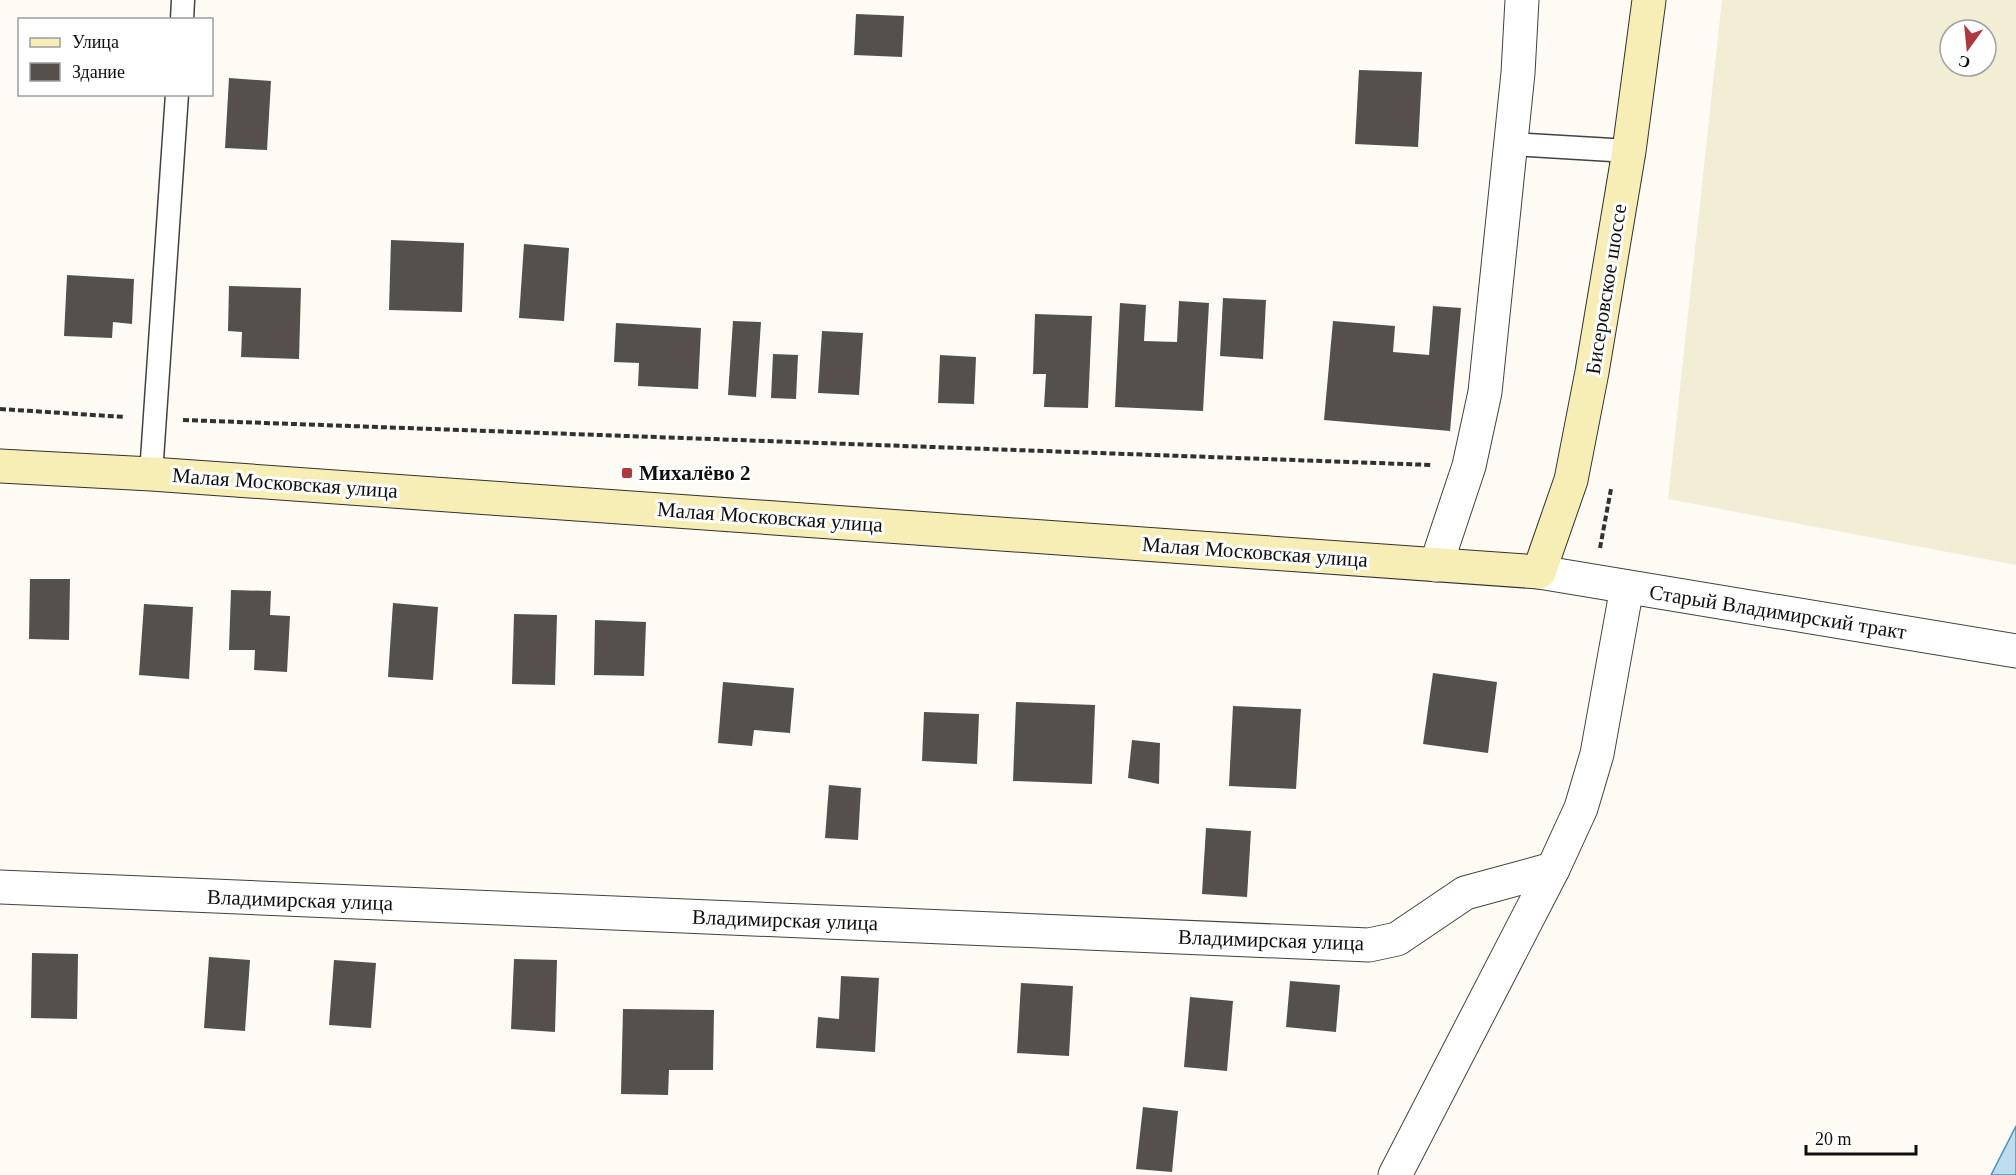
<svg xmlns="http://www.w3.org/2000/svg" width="2016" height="1175" font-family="'Times New Roman',serif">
<rect width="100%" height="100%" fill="#fdfbf3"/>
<path fill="#f1eed5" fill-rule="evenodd" d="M1722,0H2016V565L1668,499ZM1950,30H1986V66H1950Z"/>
<polygon fill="#bdddef" stroke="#4c92be" stroke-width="1.5" points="2016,1126 2016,1175 1991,1175"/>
<g fill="#56504d">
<polygon points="856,14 904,16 902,57 854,55"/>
<polygon points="1359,70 1422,72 1418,147 1355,144"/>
<polygon points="229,78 271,81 267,150 225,148"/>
<polygon points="391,240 464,243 462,312 389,310"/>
<polygon points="524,244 569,248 564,321 519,318"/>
<polygon points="67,275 134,279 132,324 113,322 112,338 64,336"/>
<polygon points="229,286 301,288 299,359 241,357 242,332 228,331"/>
<polygon points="1223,298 1266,300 1263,359 1220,356"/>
<polygon points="1179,301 1209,303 1203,411 1115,407 1120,303 1146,305 1144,341 1177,342"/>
<polygon points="1433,306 1461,308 1450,431 1324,420 1333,321 1395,326 1393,352 1429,355"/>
<polygon points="1035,314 1092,316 1088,408 1044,407 1046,374 1033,374"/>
<polygon points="733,321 761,322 756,397 728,395"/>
<polygon points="616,323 701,328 698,389 638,386 639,363 614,362"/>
<polygon points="822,331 863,333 859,395 818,393"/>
<polygon points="773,354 798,355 796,399 771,398"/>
<polygon points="940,355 976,357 974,404 938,403"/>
<polygon points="30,579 70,579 69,640 29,639"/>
<polygon points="231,590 271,591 270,615 290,616 287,672 254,670 255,650 229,650"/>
<polygon points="393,603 438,607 433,680 388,677"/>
<polygon points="144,604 193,607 189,679 139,675"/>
<polygon points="514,614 557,615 555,685 512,684"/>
<polygon points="595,620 646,622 644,676 594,675"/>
<polygon points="1433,673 1497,682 1488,753 1423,744"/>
<polygon points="723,682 794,688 790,733 754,730 752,746 718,743"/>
<polygon points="1016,702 1095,705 1092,784 1013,781"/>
<polygon points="1233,706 1301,709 1296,789 1229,786"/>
<polygon points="924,712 979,714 977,764 922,761"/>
<polygon points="1132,740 1160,743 1159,784 1128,778"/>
<polygon points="829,785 861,788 858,840 825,838"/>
<polygon points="1206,828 1251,831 1247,897 1202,894"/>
<polygon points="32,953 78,954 77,1019 31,1018"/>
<polygon points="209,957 250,960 245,1031 204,1028"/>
<polygon points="514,959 557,960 555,1032 511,1029"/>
<polygon points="334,960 376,963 371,1028 329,1025"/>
<polygon points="841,976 879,978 875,1052 816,1048 818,1017 839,1019"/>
<polygon points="1290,981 1340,985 1336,1032 1286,1027"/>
<polygon points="1021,983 1073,986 1069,1056 1017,1053"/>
<polygon points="1190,997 1233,1001 1227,1071 1184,1067"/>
<polygon points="623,1009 714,1010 713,1070 669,1070 668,1095 621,1094"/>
<polygon points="1143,1107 1178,1111 1172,1172 1136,1169"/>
</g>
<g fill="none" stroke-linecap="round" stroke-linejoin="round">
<defs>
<g id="lane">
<polyline points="182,20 183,0"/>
<polyline points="1511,144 1629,151"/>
<polyline points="151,474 177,94"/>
</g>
<g id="street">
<polyline points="1436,565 1469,466 1485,392 1518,73 1522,0"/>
<polyline points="1539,572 2016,651"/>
<polyline points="0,887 1369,945 1397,939 1465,893 1553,869"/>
<polyline points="1395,1175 1553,869 1581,808 1597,754 1627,587"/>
</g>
<polyline id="secondary" points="0,466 151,474 1539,572 1571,480 1592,372 1629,151 1649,0"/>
</defs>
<use href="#lane" stroke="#424242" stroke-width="25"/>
<use href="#street" stroke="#424242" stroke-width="35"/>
<use href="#secondary" stroke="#313131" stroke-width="35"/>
<g stroke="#313131" stroke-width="4" stroke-dasharray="6 3" stroke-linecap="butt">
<polyline points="0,409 125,417"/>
<polyline points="183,420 1432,465"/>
<polyline points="1600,548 1611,489"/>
</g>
<use href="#lane" stroke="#fff" stroke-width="22"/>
<use href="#street" stroke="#fff" stroke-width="33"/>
<use href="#secondary" stroke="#f6eeb5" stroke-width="33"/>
</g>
<rect fill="#af373e" stroke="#fff" stroke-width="2" x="621" y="467" width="12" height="12" rx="3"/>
<g text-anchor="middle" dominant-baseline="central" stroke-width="6" stroke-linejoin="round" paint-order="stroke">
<g font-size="21" fill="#0f0f0f" stroke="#fff">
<text transform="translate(1606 289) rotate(-81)">Бисеровское шоссе</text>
<text transform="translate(285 483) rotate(4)">Малая Московская улица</text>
<text transform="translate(770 517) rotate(4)">Малая Московская улица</text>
<text transform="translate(1255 552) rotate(4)">Малая Московская улица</text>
<text transform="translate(1778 612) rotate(9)">Старый Владимирский тракт</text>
<text transform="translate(300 900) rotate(2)">Владимирская улица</text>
<text transform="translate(785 920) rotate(2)">Владимирская улица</text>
<text transform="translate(1271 940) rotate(2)">Владимирская улица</text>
</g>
<g font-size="21" font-weight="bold" fill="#0f0f0f" stroke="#fff" text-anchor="start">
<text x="639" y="473">Михалёво 2</text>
</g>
</g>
<rect x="18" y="18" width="195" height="78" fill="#ffffff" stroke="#9f9f9f" stroke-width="1.5"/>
<rect x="30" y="38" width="30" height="9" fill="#f6eeb5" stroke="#9f9f9f" stroke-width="1.5"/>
<text x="72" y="48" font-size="18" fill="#0f0f0f">Улица</text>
<rect x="30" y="63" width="30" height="18" fill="#56504d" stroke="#9f9f9f" stroke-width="1.5"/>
<text x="72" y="78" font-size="18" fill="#0f0f0f">Здание</text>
<g transform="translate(1968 48) rotate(195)"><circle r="28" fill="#ffffff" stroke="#9f9f9f" stroke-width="1.5"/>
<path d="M0-4.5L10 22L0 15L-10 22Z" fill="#af373e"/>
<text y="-9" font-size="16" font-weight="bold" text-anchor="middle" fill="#0f0f0f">С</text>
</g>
<path d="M1806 1145v9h110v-9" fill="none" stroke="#0f0f0f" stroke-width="3"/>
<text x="1815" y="1145" font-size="18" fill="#0f0f0f" stroke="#ffffff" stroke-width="4.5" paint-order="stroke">20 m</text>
</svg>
